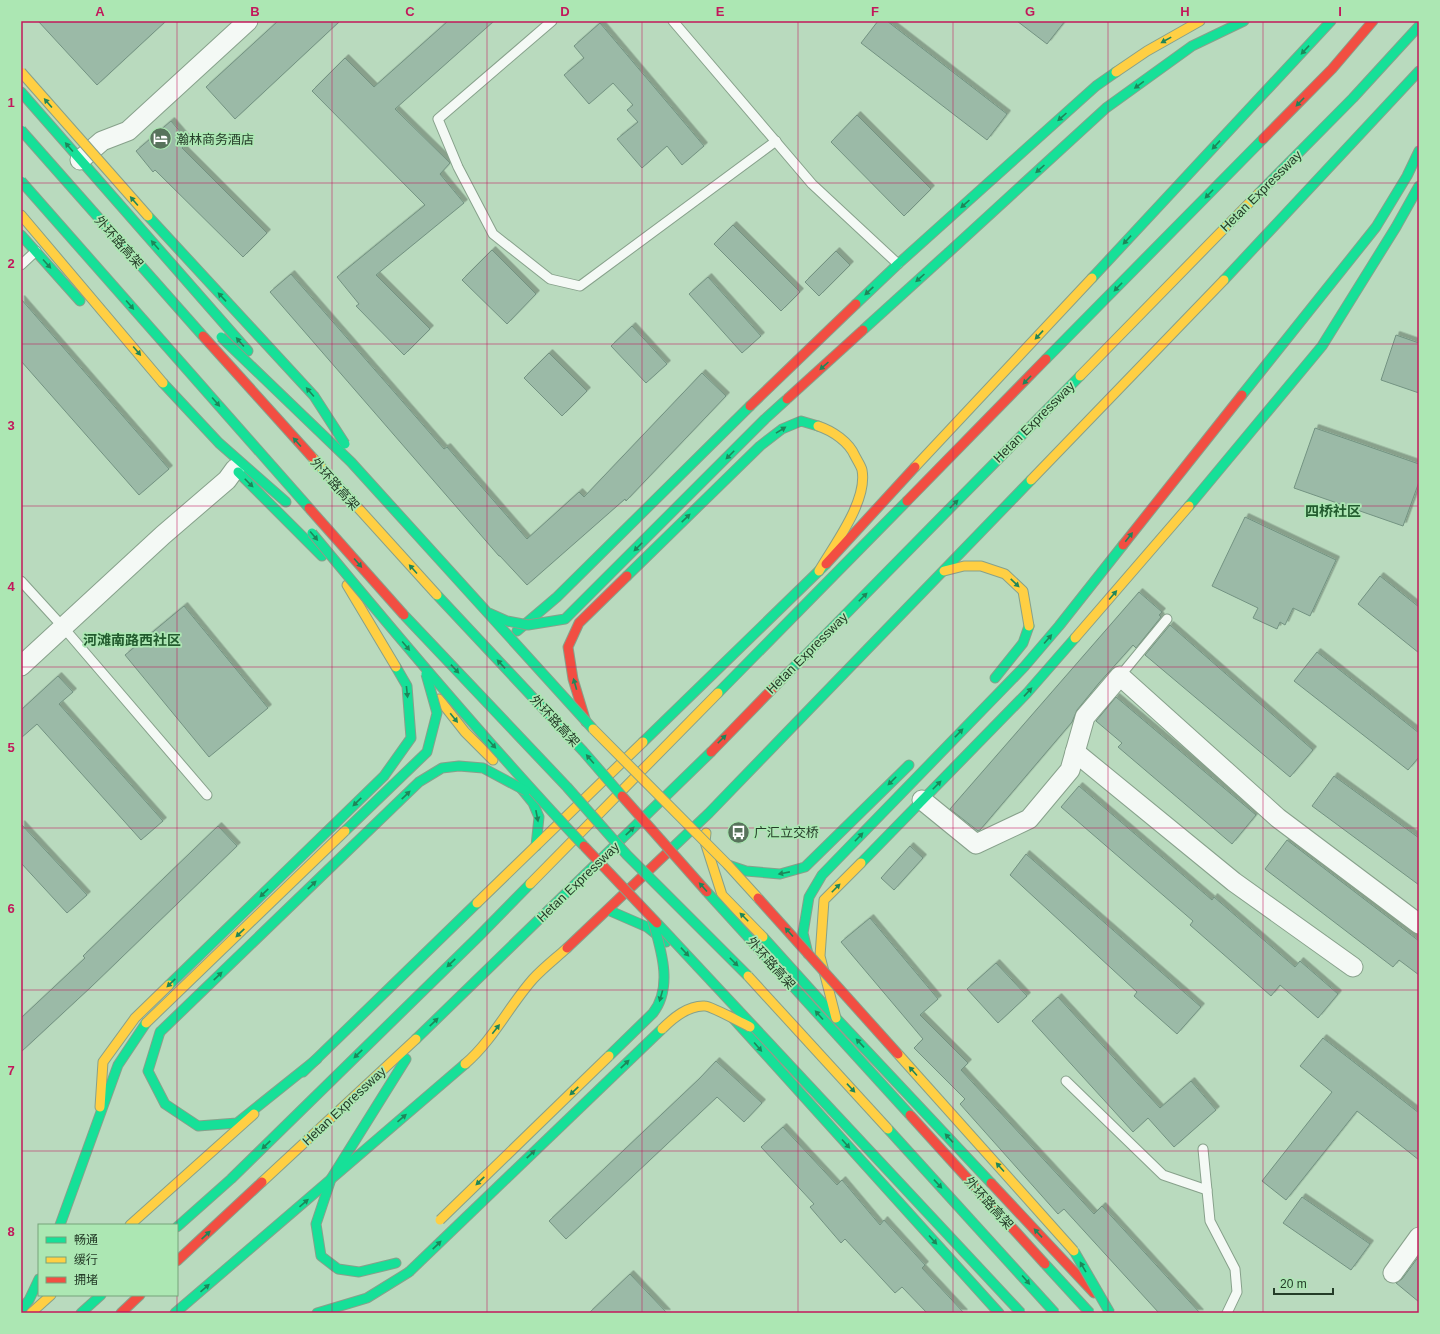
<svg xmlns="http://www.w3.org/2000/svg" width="1440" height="1334" font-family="Arial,'Noto Sans SC',sans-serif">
<defs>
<filter id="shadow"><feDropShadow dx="3.5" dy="-3.5" stdDeviation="0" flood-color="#0004"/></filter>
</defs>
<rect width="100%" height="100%" fill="#b9dabe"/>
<g fill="#9bbaa7" stroke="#739382" filter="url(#shadow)">
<polygon points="38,21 166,21 97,85"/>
<polygon points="278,21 340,21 235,119 206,87"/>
<polygon points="448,21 494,21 395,109 450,163 440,174 464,203 376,275 430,329 404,355 356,306 359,304 337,277 425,205 312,91 345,58 374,87"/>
<polygon points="878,21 887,21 1007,114 987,140 861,43"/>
<polygon points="1017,21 1065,21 1047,44"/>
<polygon points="600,23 704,146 682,165 667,146 642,168 617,139 638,122 627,110 633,105 613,83 589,104 564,75 584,58 574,46"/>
<polygon points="857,115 931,189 904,216 831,142"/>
<polygon points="171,121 189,142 182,148 267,233 243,257 155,170 153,172 136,151"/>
<polygon points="733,225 800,292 781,311 714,244"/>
<polygon points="492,250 536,294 507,324 462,280"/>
<polygon points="836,251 850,265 819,296 805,282"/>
<polygon points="291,274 444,449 447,447 527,539 579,492 584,497 702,373 726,396 626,501 625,499 527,585 500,556 499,556 270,292"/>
<polygon points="708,277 761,336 742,353 689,294"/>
<polygon points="21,299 169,469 139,495 21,361"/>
<polygon points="632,326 667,364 646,383 611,346"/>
<polygon points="1396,335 1419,343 1419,393 1381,380"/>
<polygon points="549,353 587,391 562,416 524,378"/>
<polygon points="1315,428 1419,464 1419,482 1403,526 1294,488"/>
<polygon points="1245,517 1336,560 1310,616 1293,608 1285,625 1280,622 1277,629 1253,618 1258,608 1212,586"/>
<polygon points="1380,576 1419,607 1419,653 1358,604"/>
<polygon points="1139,592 1162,612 1159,615 1161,617 1136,648 1133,645 1099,683 1077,710 1072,722 980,830 978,831 950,809"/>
<polygon points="184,606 268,708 209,757 125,655"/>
<polygon points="1170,625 1313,750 1290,777 1145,655"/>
<polygon points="1317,652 1419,733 1419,757 1408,770 1294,681"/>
<polygon points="58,676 73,692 59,704 163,821 141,840 37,724 21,738 21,710"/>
<polygon points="1116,697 1256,815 1232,844 1118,747 1122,743 1096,721"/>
<polygon points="1334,776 1419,838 1419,885 1312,806"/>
<polygon points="1079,786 1212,900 1214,897 1295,967 1300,961 1338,994 1318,1018 1280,985 1271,996 1190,925 1193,921 1061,807"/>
<polygon points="21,824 87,895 67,913 21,863"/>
<polygon points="218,826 237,846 91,987 21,1052 21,1018 85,958 83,956"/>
<polygon points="1287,840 1419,941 1419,975 1399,960 1393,967 1265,869"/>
<polygon points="910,846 923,858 894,890 881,878"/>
<polygon points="1026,854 1201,1007 1177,1034 1134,996 1137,992 1010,875"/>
<polygon points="870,918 938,999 920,1015 968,1063 961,1070 1094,1214 1102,1206 1200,1313 1159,1313 1064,1209 1058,1214 960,1104 965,1099 914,1048 923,1039 841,942"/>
<polygon points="996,963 1027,996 998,1023 967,989"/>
<polygon points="1058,997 1160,1108 1191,1081 1216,1110 1174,1147 1148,1118 1133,1132 1032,1021"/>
<polygon points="1323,1038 1419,1113 1419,1160 1357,1111 1286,1200 1262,1181 1332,1092 1300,1066"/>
<polygon points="716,1061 762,1103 744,1122 717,1097 566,1239 549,1221 699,1079"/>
<polygon points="783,1127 837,1185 842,1180 880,1225 884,1220 925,1265 922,1268 964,1313 927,1313 902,1287 895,1293 845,1239 841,1243 810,1207 814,1204 761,1147"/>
<polygon points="1302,1197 1370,1244 1351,1270 1283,1223"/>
<polygon points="1419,1256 1419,1302 1396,1283 1402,1279"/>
<polygon points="630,1274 667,1313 589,1313"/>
</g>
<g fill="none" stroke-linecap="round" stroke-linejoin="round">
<defs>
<g id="lane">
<polyline points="552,21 438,119 458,167 493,234 550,279 580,286 776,141"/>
<polyline points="673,21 812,184 898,264"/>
<polyline points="21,265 36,251"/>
<polyline points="21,581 63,627 207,795"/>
<polyline points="1120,676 1167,619"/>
<polyline points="1066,1081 1163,1175 1207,1190"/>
<polyline points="1203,1149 1210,1221 1235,1269 1237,1292 1227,1313"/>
</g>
<g id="street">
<polyline points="80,160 102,141 128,131 248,21"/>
<polyline points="21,666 163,535 227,480 235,469"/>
<polyline points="1075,752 1234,882 1353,967"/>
<polyline points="922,800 976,844 1029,819 1070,770 1085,717 1120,676 1278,818 1419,924"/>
<polyline points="1393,1273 1419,1237"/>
</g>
<g id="fast">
<polyline points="21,92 248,351"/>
<polyline points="1259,193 1353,98 1419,26"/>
<polyline points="21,235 80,301"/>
<polyline points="949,252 1106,108 1192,46 1244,21"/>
<polyline points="1092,278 1331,21"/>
<polyline points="1224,280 1419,71"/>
<polyline points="856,304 898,264 1096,86 1116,72"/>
<polyline points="1046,359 1263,139"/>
<polyline points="163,383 219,443 286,502"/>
<polyline points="1242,395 1376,227 1407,176 1419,151"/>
<polyline points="238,472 322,556"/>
<polyline points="1189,506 1322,346 1396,227 1419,186"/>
<polyline points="627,576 760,446 782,429 801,421 818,426"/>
<polyline points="517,631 557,597 750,406"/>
<polyline points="995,678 1023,643 1029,626"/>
<polyline points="782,679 1080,376"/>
<polyline points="718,693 907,501"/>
<polyline points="643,742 826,564"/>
<polyline points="520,787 533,803 539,817 536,846"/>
<polyline points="667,853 709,813 1031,480"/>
<polyline points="861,863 1027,693 1075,638"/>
<polyline points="728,865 746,871 780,874 805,867 909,765"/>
<polyline points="608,910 647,927 666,942"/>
<polyline points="763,937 836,1018 991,1183"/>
<polyline points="808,954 803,933 809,897 822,875 1024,667 1059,626 1123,545"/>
<polyline points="169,985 384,776 411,738 407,686 396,667"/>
<polyline points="731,1016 999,1313"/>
<polyline points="160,1032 148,1071 165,1104 198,1126 237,1123 317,1059"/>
<polyline points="416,1039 711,752"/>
<polyline points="303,1072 477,903"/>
<polyline points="60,1225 118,1065 146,1023"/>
<polyline points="177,1227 231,1179 479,936 530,884"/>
<polyline points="396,1263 359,1272 338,1269 321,1256 316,1224 331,1179 406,1059"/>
<polyline points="21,1310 29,1300 39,1279"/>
<polyline points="81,1313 101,1295"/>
<polyline points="175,1313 465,1064"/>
<polyline points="317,1313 367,1298 409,1272"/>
</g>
<g id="slow">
<polyline points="1116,72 1147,51 1200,21"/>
<polyline points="21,215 163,383"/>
<polyline points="1080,376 1259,193"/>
<path d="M818,426C833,431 849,442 855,456C857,460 861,466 862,470C868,501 834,545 819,571"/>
<polyline points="915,467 1092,278"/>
<polyline points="1031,480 1224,280"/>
<polyline points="944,571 964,566 981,566 1005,574 1023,591 1029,626"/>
<polyline points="347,585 396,667"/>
<polyline points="1075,638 1189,506"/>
<polyline points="439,699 465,732 493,760"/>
<polyline points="706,833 705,842 722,895 763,937"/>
<polyline points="530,884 718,693"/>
<polyline points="477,903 643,742"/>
<polyline points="836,1018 820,956 824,900 861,863"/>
<path d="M465,1064C493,1040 509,1006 533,979C543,968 556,958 567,948"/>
<polyline points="100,1107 103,1062 135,1018 169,985"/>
<polyline points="262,1182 416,1039"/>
<polyline points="130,1225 254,1114"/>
<polyline points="31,1313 51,1295"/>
</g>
<g id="jam">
<polyline points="1263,139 1332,69 1373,21"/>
<polyline points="750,406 856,304"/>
<polyline points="907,501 1046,359"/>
<polyline points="1123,545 1242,395"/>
<polyline points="826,564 915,467"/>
<polyline points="586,722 573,679 568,647 579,623 627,576"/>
<polyline points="711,752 782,679"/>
<polyline points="567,948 667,853"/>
<polyline points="991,1183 1094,1293"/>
<polyline points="177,1261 262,1182"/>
<polyline points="121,1313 140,1295"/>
</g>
</defs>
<use href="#lane" stroke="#87a18b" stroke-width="11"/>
<use href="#street" stroke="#87a18b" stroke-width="21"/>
<use href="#fast" stroke="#87a18b" stroke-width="11"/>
<use href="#slow" stroke="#87a18b" stroke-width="11"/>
<use href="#jam" stroke="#87a18b" stroke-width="11"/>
<use href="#lane" stroke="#f4f9f5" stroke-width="9"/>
<use href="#street" stroke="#f4f9f5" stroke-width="19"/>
<use href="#fast" stroke="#16e098" stroke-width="9"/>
<use href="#slow" stroke="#ffcf43" stroke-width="9"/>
<use href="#jam" stroke="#f24e42" stroke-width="9"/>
<defs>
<g id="fast-bridge">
<polyline points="21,130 203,336"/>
<polyline points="21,181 309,508"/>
<polyline points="148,216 314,396 345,444"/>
<polyline points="863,330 949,252"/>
<polyline points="221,337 351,462 593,729"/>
<path d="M312,533C400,639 489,745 584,846"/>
<polyline points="437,595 583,751 622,796"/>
<polyline points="489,613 507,621 528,625 565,619 765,419 787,399"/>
<polyline points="404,615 567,787 627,855 748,976"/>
<polyline points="345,831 427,752 437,713 426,674"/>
<polyline points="707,892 910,1115"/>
<polyline points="657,923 1021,1313"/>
<polyline points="160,1032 419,782 442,768 459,766 483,768 526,791"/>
<path d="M609,1056L653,1013C674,986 660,947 652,918"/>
<polyline points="888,1129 1055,1313"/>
<polyline points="1074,1251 1110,1313"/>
<polyline points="1045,1264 1090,1313"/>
<polyline points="409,1272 662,1029"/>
</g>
<g id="slow-bridge">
<polyline points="21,72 148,216"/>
<polyline points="312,457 437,595"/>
<polyline points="593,729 728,865 758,898"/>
<polyline points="748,976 888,1129"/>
<polyline points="146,1023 345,831"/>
<path d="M662,1029C673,1018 688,1005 705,1006C711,1006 742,1023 750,1027"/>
<polyline points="898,1054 1074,1251"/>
<polyline points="440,1220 609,1056"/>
</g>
<g id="jam-bridge">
<polyline points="203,336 312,457"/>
<polyline points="787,399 863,330"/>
<polyline points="309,508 404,615"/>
<polyline points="622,796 707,892"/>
<polyline points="584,846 657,923"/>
<polyline points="758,898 898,1054"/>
<polyline points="910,1115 1045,1264"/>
</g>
</defs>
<use href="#fast-bridge" stroke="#87a18b" stroke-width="11" stroke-linecap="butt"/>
<use href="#slow-bridge" stroke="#87a18b" stroke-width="11" stroke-linecap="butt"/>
<use href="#jam-bridge" stroke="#87a18b" stroke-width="11" stroke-linecap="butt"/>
<use href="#fast-bridge" stroke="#16e098" stroke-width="9"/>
<use href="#slow-bridge" stroke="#ffcf43" stroke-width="9"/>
<use href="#jam-bridge" stroke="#f24e42" stroke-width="9"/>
</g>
<defs><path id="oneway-solid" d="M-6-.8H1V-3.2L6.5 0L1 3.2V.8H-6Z"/></defs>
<g fill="#1e865a">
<use href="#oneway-solid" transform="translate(1166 40) rotate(151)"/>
<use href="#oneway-solid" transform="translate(1305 50) rotate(133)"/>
<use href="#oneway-solid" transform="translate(1139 85) rotate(144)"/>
<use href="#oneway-solid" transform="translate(1300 102) rotate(134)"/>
<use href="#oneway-solid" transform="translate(48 103) rotate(-131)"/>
<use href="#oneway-solid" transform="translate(1062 117) rotate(138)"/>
<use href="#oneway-solid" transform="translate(1216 145) rotate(133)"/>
<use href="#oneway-solid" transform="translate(69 147) rotate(-131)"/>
<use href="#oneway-solid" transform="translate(1040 169) rotate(138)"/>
<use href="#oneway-solid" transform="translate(1209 194) rotate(134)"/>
<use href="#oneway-solid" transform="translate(134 201) rotate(-131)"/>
<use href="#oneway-solid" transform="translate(965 204) rotate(138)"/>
<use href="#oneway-solid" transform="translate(1127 240) rotate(133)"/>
<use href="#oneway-solid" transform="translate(155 245) rotate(-131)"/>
<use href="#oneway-solid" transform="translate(47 264) rotate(48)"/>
<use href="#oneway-solid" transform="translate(920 278) rotate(138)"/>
<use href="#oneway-solid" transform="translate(1118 287) rotate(134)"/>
<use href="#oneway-solid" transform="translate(869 291) rotate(137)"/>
<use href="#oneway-solid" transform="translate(222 297) rotate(-133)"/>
<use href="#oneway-solid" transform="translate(130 305) rotate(49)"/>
<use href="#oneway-solid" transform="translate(1039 335) rotate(133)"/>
<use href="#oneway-solid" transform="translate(240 342) rotate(-131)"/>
<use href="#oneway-solid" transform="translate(137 351) rotate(50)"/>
<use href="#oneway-solid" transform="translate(824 366) rotate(138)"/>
<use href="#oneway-solid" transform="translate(1027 380) rotate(134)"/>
<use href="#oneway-solid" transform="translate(310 392) rotate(-131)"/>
<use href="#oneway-solid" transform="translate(216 402) rotate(49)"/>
<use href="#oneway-solid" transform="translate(781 430) rotate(-32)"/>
<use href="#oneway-solid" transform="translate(297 442) rotate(-132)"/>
<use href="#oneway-solid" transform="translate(730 455) rotate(135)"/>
<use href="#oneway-solid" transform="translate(249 483) rotate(45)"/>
<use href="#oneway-solid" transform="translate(954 504) rotate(-45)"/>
<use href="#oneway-solid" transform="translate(686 518) rotate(-44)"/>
<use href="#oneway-solid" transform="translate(314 536) rotate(50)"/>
<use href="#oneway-solid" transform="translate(1129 537) rotate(-52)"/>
<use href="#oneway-solid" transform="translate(638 547) rotate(135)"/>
<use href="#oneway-solid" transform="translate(358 563) rotate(49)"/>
<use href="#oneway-solid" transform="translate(413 569) rotate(-132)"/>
<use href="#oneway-solid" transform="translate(1015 583) rotate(44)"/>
<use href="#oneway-solid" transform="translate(1113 595) rotate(-49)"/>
<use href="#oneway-solid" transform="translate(863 597) rotate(-45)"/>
<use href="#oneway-solid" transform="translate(1048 639) rotate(-49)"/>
<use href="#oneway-solid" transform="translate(406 646) rotate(50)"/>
<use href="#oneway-solid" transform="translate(501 664) rotate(-133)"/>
<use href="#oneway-solid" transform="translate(455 669) rotate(47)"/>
<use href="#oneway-solid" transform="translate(575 684) rotate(-106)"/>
<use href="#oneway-solid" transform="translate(407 692) rotate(84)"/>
<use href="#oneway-solid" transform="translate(1028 692) rotate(-47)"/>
<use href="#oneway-solid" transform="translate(454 718) rotate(51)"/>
<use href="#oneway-solid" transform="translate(959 733) rotate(-46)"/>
<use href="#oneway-solid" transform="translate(722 739) rotate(-45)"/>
<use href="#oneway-solid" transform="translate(492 744) rotate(48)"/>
<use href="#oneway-solid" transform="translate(590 759) rotate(-131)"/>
<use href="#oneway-solid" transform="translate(892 781) rotate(135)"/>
<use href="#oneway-solid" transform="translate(937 785) rotate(-45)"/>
<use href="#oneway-solid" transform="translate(406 795) rotate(-44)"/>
<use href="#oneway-solid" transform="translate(357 802) rotate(136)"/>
<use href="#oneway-solid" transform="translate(537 816) rotate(79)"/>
<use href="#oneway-solid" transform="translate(630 831) rotate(-44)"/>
<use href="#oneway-solid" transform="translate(859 837) rotate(-46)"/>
<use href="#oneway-solid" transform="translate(784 873) rotate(169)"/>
<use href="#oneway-solid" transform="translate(312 885) rotate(-44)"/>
<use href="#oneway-solid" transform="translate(703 887) rotate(-132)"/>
<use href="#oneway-solid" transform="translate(836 888) rotate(-45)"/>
<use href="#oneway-solid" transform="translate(264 893) rotate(136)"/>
<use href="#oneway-solid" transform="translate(744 917) rotate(-135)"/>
<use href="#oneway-solid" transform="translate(789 932) rotate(-132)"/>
<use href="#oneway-solid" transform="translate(240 933) rotate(136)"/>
<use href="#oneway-solid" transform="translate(685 952) rotate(47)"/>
<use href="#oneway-solid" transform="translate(734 962) rotate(45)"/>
<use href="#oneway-solid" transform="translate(451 963) rotate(136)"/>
<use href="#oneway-solid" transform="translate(218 976) rotate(-44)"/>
<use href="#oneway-solid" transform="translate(171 983) rotate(136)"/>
<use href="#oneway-solid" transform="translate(661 996) rotate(106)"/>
<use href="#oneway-solid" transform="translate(819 1015) rotate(-132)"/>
<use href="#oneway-solid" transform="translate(434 1022) rotate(-44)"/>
<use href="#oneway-solid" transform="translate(496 1029) rotate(-52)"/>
<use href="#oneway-solid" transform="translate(860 1043) rotate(-133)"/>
<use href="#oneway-solid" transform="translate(758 1047) rotate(49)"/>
<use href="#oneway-solid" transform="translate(358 1054) rotate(136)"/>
<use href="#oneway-solid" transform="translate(625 1064) rotate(-44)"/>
<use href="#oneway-solid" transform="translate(913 1071) rotate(-132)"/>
<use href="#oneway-solid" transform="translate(851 1088) rotate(47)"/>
<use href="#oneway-solid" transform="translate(574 1091) rotate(136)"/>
<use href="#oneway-solid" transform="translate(402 1118) rotate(-41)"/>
<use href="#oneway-solid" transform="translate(949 1138) rotate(-133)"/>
<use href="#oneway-solid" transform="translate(846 1144) rotate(48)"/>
<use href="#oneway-solid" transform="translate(266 1145) rotate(136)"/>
<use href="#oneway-solid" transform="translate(531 1154) rotate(-44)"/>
<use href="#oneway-solid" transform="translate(1000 1167) rotate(-132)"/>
<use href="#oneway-solid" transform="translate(480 1181) rotate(136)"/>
<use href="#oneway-solid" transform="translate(938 1184) rotate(47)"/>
<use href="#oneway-solid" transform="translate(304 1203) rotate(-41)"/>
<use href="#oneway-solid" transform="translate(1038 1233) rotate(-133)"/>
<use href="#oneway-solid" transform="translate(206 1235) rotate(-43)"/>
<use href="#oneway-solid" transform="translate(933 1240) rotate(48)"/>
<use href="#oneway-solid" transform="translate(437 1245) rotate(-44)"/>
<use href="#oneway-solid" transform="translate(1083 1267) rotate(-120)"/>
<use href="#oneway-solid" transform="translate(1026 1280) rotate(49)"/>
<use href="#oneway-solid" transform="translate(205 1288) rotate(-41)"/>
</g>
<path fill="none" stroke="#c2185b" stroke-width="1" stroke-opacity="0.55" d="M177,21V1313M332,21V1313M487,21V1313M642,21V1313M798,21V1313M953,21V1313M1108,21V1313M1263,21V1313M21,183H1419M21,344H1419M21,506H1419M21,667H1419M21,828H1419M21,990H1419M21,1151H1419"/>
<defs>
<symbol id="hotel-disc" viewBox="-11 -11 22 22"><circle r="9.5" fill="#58735c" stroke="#ace7b3"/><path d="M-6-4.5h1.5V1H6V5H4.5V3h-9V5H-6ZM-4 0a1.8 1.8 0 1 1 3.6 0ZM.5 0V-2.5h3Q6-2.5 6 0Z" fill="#fff"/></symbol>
<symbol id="bus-disc" viewBox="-11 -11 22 22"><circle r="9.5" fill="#58735c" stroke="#ace7b3"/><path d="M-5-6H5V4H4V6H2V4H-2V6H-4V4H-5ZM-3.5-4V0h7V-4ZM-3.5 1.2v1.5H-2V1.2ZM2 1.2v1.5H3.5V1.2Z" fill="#fff"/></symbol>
</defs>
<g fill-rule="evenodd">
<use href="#hotel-disc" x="148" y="126" width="25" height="25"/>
<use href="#bus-disc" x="726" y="820" width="25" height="25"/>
</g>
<g text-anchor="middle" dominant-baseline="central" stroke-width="3.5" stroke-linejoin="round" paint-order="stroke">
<g font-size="13" fill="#243c28" stroke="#ace7b3" text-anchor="start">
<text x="176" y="139">瀚林商务酒店</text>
<text x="754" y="832">广汇立交桥</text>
</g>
<g font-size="13" fill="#243c28" stroke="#ace7b3">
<text transform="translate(1261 191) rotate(-45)">Hetan Expressway</text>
<text transform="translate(119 242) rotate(48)">外环路高架</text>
<text transform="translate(1034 422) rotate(-45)">Hetan Expressway</text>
<text transform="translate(335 484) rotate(48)">外环路高架</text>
<text transform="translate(807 653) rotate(-45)">Hetan Expressway</text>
<text transform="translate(555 721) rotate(47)">外环路高架</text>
<text transform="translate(578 882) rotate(-44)">Hetan Expressway</text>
<text transform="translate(771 963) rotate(48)">外环路高架</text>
<text transform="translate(344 1106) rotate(-43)">Hetan Expressway</text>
<text transform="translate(989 1203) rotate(48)">外环路高架</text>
</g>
<g font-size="14" font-weight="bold" fill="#225b2e" stroke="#ace7b3">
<text x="1333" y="511">四桥社区</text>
<text x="132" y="640">河滩南路西社区</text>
</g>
</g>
<rect width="1440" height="1334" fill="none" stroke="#ace7b3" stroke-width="44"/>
<rect x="38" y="1224" width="140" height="72" fill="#ace7b3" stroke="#76a37b"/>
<rect x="46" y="1237" width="20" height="6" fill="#16e098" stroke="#76a37b"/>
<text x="74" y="1244" font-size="12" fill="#243c28">畅通</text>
<rect x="46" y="1257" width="20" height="6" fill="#ffcf43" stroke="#76a37b"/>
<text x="74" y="1264" font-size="12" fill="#243c28">缓行</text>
<rect x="46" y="1277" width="20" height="6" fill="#f24e42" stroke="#76a37b"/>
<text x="74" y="1284" font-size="12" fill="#243c28">拥堵</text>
<path d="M1274 1288v6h59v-6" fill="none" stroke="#243c28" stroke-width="2"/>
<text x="1280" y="1288" font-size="12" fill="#243c28" stroke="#ace7b3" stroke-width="3" paint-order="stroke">20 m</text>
<rect x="22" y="22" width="1396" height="1290" fill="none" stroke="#c2185b" stroke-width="1.5"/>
<g font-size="13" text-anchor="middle" font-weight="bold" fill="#c2185b">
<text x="100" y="16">A</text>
<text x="255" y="16">B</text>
<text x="410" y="16">C</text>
<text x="565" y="16">D</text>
<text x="720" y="16">E</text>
<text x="875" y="16">F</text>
<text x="1030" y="16">G</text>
<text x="1185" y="16">H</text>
<text x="1340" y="16">I</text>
<text x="11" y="107">1</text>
<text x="11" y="268">2</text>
<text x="11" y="430">3</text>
<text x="11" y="591">4</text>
<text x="11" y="752">5</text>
<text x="11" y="913">6</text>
<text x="11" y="1075">7</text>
<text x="11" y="1236">8</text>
</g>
</svg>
